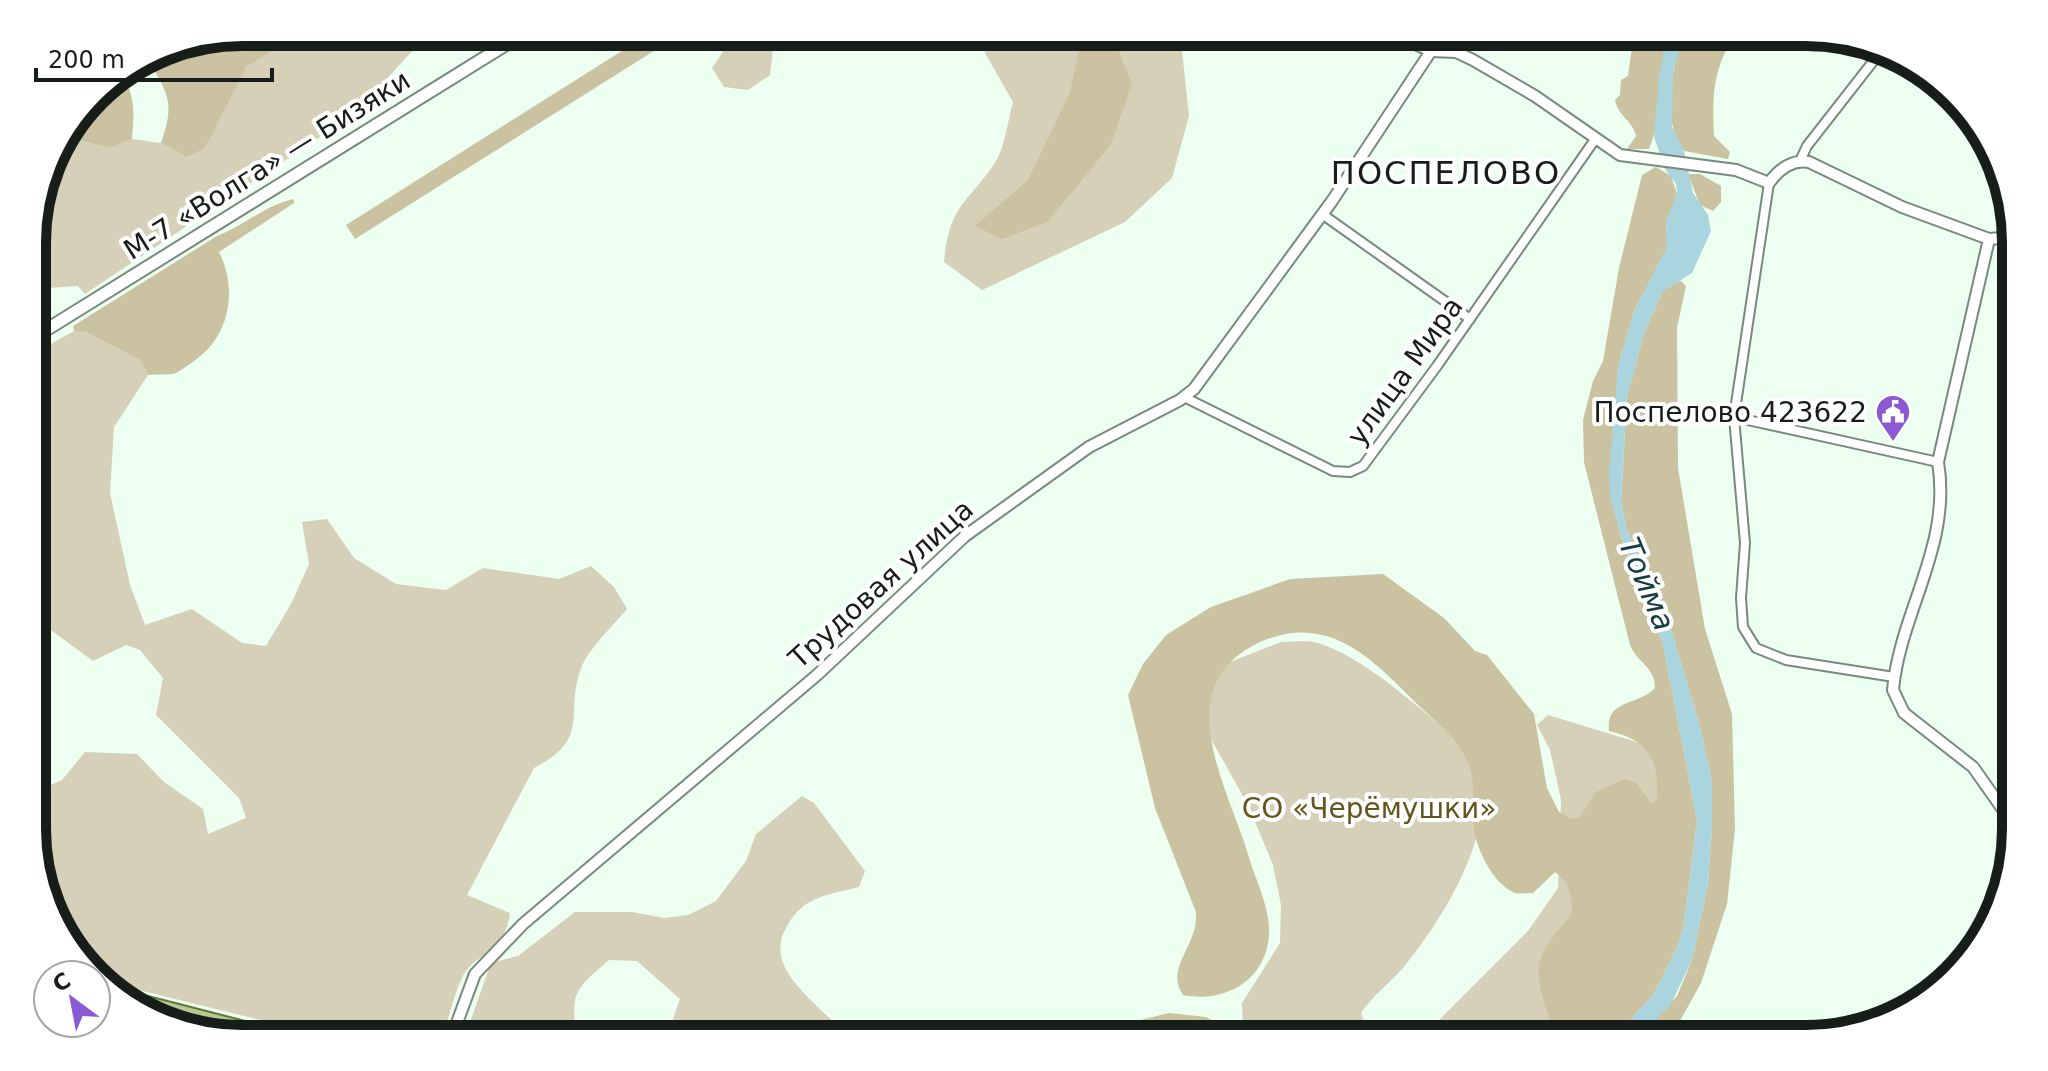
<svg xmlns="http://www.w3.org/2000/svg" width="2048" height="1071" font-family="'DejaVu Sans',sans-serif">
<rect width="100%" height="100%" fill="#ecfff1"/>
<g fill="#d6d0b8">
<path d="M302,32H430L367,100L335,127L85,294L78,286L33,289C33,235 34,175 68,130L76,140L111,148L132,139L161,143L186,157C220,140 224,100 244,70C256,53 286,45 302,32Z"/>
<polygon points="762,32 773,49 770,75 748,90 724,87 712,68 735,34"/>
<path d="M989,32H1180L1189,116L1172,178L1125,222L982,290L944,262C950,204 965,206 995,163C1005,147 1008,120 1013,102L985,53Z"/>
<path d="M74,331H84L140,360L148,375L114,427L110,493L130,585L145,625L192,609L242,643L266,646L291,604L309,564L302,522L327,519L354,558L396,584L446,590L483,568L559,579L591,566L614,587L627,609C613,626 589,648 581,668C564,715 592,738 534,768L467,895L510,913C504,956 475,951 462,978C453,997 449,1019 441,1039H338L106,982L75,957L34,857V792L62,780L85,752L137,754L164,782L203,809L208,834L246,818L239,798L156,715L163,678L140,650L126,645L93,661L33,617V354Z"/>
<path d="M1281,642C1293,642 1308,640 1318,643C1353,654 1389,683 1416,705C1442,726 1467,747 1478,780C1496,836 1438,926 1403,968C1389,984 1373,995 1361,1013L1367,1028L1384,1039H1256L1243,1026L1242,1003L1280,943L1281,905L1273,865L1248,805L1207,732L1211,687L1221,672L1230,662Z"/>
<polygon points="1548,715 1663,750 1669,778 1581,1039 1420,1039 1528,931 1558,888 1561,800 1550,750 1537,725"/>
<path d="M802,796L814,803L865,871L859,887C824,896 801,896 784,932C765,972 823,1006 845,1035L842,1039H666L680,999L637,961L609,960C597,971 577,985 575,1001C572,1022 580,1017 566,1039H464L491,963L518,956L575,912H632L664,918L688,915L716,901L746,861L756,834Z"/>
</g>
<g fill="#cac2a0">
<path d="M242,32H302L246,67L212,135L203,149L186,157L161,143C175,103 169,94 146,57L162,48Z"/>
<polygon points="652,32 684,32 355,239 346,225"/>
<polygon points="1083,32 1111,32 1132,84 1111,144 1083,179 1047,222 1002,239 975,226 1028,180 1070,92"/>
<path d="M1634,32H1668C1658,69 1664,114 1649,149H1627L1636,136C1633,121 1618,116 1615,100L1620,95L1621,80L1628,76Z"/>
<path d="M1686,32H1737C1713,66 1712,95 1714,136L1730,152L1728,159L1684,151C1660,119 1671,65 1686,32Z"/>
<path d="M121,73C136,95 134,114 132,139L111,148L76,140L68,130L103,84Z"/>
<path d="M1656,167L1671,176L1677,194L1666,227L1668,247L1635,309L1618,366L1610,495L1625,550L1663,644L1697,820L1684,925L1676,950L1654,994L1613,1039C1599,1039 1576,1043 1564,1038C1549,1033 1536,979 1539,965C1543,945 1561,928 1572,913C1572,895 1570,883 1555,872L1533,893C1528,893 1519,894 1515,893C1493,884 1477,850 1474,829C1471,809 1476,787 1470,768C1462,742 1436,722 1417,704C1371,658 1327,610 1256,644C1168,688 1228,788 1248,854C1255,879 1271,909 1269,936C1265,982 1224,1003 1183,995C1164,968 1199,945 1196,912L1155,808L1128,695L1143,664L1166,635L1211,607L1290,579L1383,574L1444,618L1475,651L1487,655L1534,714L1547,788L1559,812L1572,819L1579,818L1596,792L1625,779L1636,783L1652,804L1657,799C1659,759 1649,740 1609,731C1605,699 1638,706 1655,688C1655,666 1637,663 1630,645L1584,462L1583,420L1593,381L1603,361L1619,268L1642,175Z"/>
<polygon points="1688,174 1700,174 1721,186 1721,202 1713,211 1700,205"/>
<path d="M294,199V203L219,252C238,289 230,337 194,361C188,365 180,372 173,374C165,375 156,374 148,375L140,360L84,331H74L73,326L217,236C244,226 267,204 294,199Z"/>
<polygon points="1681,281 1686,286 1677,328 1678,468 1705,629 1732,714 1735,829 1727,904 1701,983 1670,1039 1635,1039 1677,996 1692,960 1708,884 1712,827 1712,782 1700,727 1667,616 1626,528 1621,501 1627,397 1643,336 1662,292 1668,285"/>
<polygon points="1169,1013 1206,1017 1248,1039 1153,1029 1128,1039 1087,1039 1096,1031"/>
</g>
<g fill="#aad5df">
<polygon points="1668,32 1686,32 1673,70 1672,127 1684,151 1693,193 1708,215 1711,231 1692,273 1662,292 1643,336 1627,397 1621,501 1626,528 1667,616 1700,727 1712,782 1712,827 1708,884 1692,960 1670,1006 1635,1039 1613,1039 1654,994 1676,950 1684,925 1697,820 1663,644 1625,550 1610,495 1609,474 1618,366 1635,309 1667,247 1666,220 1677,194 1676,184 1665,169 1654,137 1659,77"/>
<polygon points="1185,1025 1228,1039 1128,1039 1153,1029"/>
</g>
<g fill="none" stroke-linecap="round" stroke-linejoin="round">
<defs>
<g id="minor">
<polyline points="1800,161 1807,146 1882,50"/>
<polyline points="1769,183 1734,417 1745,543 1741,598 1743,627 1756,648 1786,660 1894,677"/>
<polyline points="1322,214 1470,319"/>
<polyline points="1184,397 1333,471 1350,472 1363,466 1437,366 1596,138"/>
<polyline points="1734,417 1938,462"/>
</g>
<g id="tertiary">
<path d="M1389,32L1431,51L1456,52L1473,60L1535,96L1620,155L1736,170L1769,183C1779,169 1793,159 1809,162L1902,207L1989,239L2014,237"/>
<path d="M1989,239L1938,462C1952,546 1900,612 1893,690L1904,713L1973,767L2016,828"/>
<polyline points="451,1039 475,974 523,924 817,675 965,536 1089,447 1180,400 1194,389 1332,201 1431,51"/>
</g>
<polyline id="secondary" points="33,338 526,32"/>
<polyline id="primary" points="124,997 287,1039"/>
</defs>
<use href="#minor" stroke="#78897d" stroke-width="12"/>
<use href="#tertiary" stroke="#78897d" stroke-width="14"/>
<use href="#secondary" stroke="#78897d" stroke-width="15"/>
<use href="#primary" stroke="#607735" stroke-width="16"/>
<use href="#minor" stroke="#fff" stroke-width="8"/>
<use href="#tertiary" stroke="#fff" stroke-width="10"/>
<use href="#secondary" stroke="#fff" stroke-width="11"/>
<use href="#primary" stroke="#b7ca8f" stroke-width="12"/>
</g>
<defs>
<symbol id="civic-pin" viewBox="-11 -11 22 30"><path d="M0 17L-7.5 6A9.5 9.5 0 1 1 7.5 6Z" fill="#8b59d1" stroke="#fff"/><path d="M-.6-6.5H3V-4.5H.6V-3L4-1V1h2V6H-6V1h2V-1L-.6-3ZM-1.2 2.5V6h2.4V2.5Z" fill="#fff"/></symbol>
</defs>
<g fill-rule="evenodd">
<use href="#civic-pin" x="1873" y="392" width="40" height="54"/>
</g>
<g text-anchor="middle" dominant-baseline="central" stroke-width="8" stroke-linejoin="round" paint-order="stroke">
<g font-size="28" fill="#171e19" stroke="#fff">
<text transform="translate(267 165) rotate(-32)">М-7 «Волга» — Бизяки</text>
<text transform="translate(1405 371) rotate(-54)">улица Мира</text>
<text transform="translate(881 584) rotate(-42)">Трудовая улица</text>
</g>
<g font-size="28" fill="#171e19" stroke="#fff" text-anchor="end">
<text x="1867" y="412">Поспелово 423622</text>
</g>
<g font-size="28" fill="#63561e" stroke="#fff">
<text x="1369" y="808">СО «Черёмушки»</text>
</g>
<g font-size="30" font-style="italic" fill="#133b42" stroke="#fff">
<text transform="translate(1647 584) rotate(67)">Тойма</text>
</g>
<g font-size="32" letter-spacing="2" fill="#171e19" stroke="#fff">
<text x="1446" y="173">ПОСПЕЛОВО</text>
</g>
</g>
<path d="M0 0H2048V1071H0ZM242 46H1806A196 196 0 0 1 2002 242V829A196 196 0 0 1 1806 1025H242A196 196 0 0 1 46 829V242A196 196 0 0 1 242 46Z" fill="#fff" fill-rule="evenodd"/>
<path fill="none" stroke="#171e19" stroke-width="10" d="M242 46H1806A196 196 0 0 1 2002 242V829A196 196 0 0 1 1806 1025H242A196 196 0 0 1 46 829V242A196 196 0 0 1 242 46Z"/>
<g transform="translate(72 999) rotate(328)"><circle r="38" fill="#ffffff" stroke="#a2a5a3" stroke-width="2"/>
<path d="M0-6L14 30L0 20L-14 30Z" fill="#8b59d1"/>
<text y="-12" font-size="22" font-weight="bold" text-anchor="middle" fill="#171e19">С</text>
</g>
<path d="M36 68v12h236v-12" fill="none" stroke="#171e19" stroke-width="4"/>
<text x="48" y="68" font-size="24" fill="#171e19" stroke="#ffffff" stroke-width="6" paint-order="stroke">200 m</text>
</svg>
